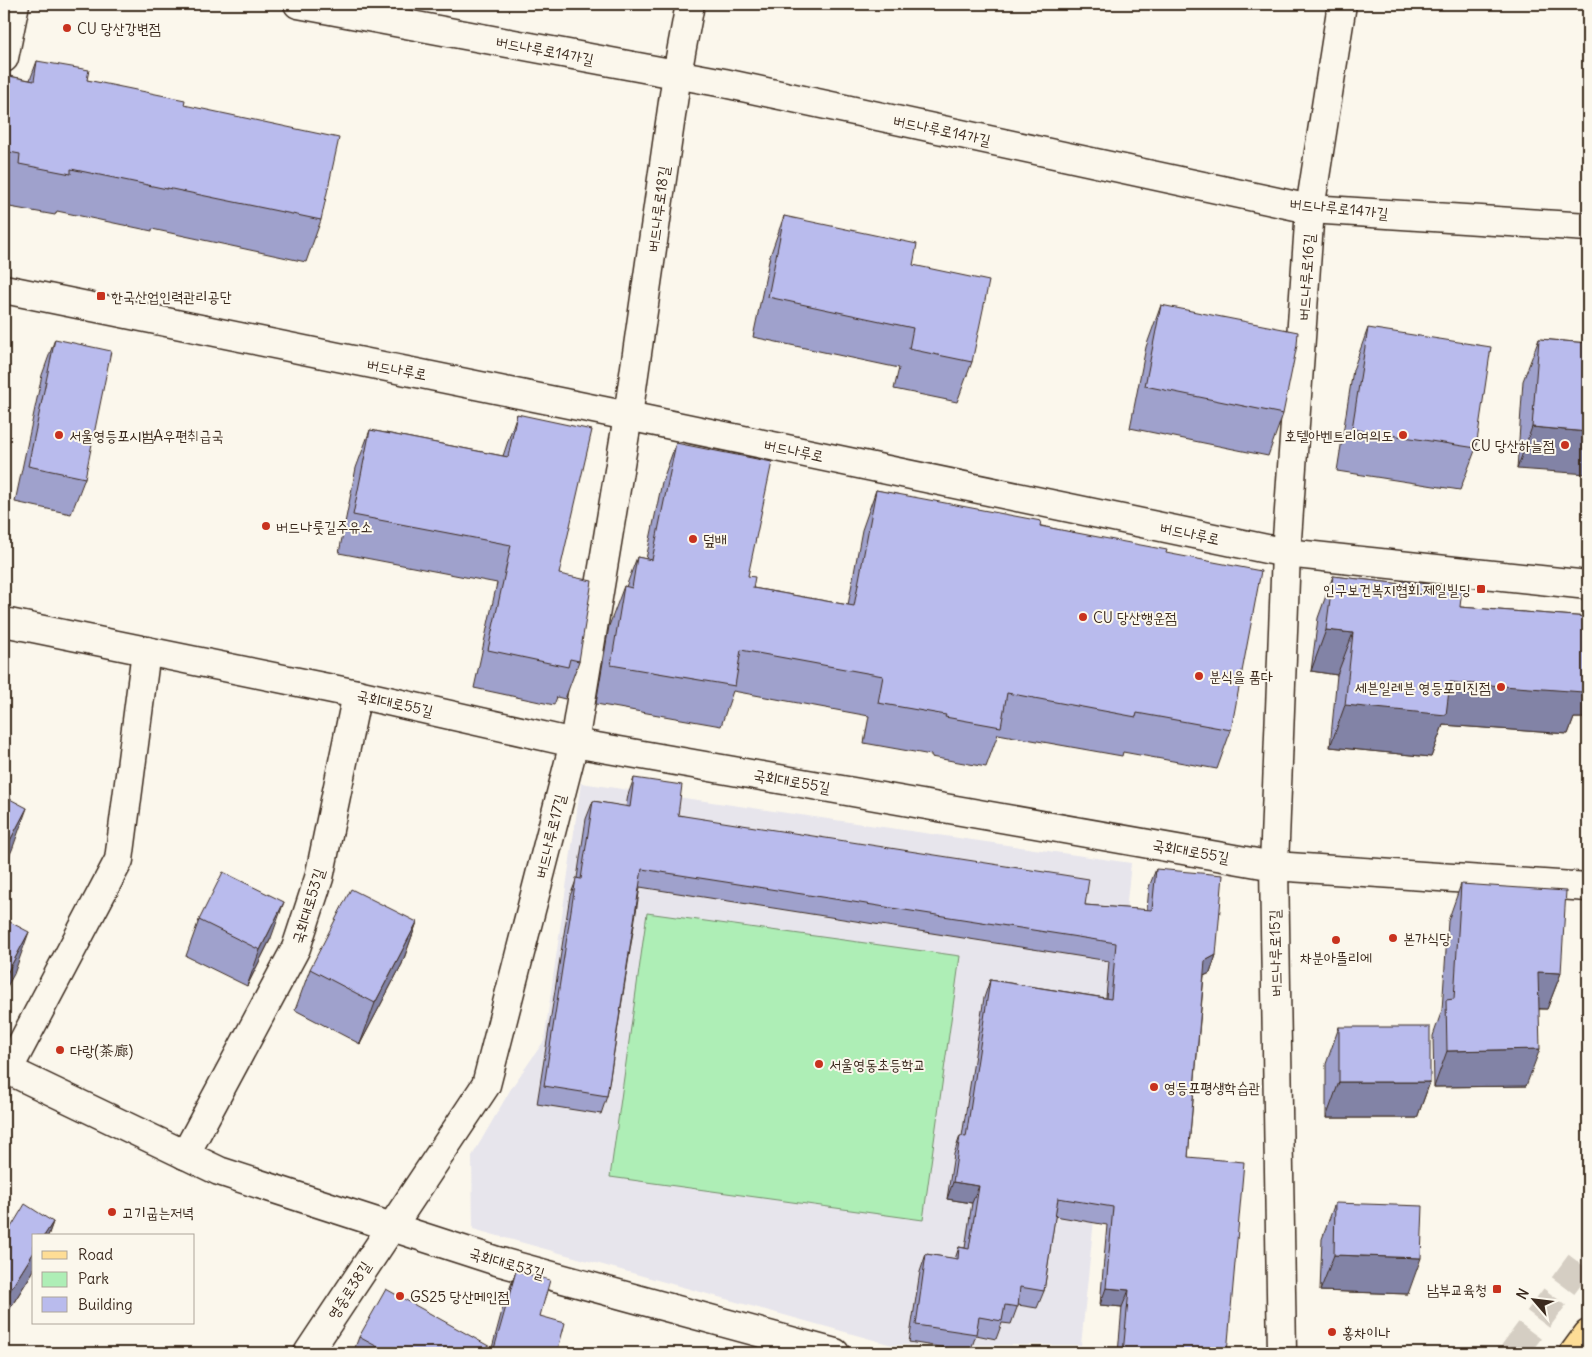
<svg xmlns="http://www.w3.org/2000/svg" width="1592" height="1357" font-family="Delius,'LXGW WenKai TC','Poor Story',sans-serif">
<rect width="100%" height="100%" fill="#fbf7ec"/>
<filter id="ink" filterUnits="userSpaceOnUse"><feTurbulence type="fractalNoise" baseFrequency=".02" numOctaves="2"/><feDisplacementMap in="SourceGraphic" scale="10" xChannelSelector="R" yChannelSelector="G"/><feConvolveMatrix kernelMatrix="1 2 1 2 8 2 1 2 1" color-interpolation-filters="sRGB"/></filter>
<g filter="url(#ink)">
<polygon fill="#e7e5ec" points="581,783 1131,863 1081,1345 892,1345 473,1229 472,1156 512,1087 544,1041"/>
<polygon fill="#aeeeb6" stroke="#748c6a" points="647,913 960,956 923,1220 610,1177"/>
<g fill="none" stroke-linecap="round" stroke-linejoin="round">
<polyline stroke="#d5cec3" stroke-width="28" stroke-dasharray="28 14" stroke-linecap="butt" points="1513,1353 1588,1252"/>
<defs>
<g id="street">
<polyline points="298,4 724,83 1310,209 1588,227"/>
<polyline points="4,58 15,4"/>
<polyline points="4,622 357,694 574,743 1274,866 1588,887"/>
<polyline points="4,1068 219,1171 497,1261 835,1353"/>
<polyline points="8,1070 119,860 146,651"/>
<polyline points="185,1155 296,948 319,878 357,694"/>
<polyline points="308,1353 486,1085 574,743 628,416 677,74 690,4"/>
<polyline points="1282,1353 1274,866 1286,553 1310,209 1342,4"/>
</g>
<polyline id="secondary" points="4,289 628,416 1286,553 1588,585"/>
<polyline id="primary" points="1574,1353 1588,1334"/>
</defs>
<use href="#street" stroke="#3b2a1e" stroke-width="31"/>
<use href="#secondary" stroke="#3b2a1e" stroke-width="31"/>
<use href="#primary" stroke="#3b2a1e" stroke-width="31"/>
<use href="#street" stroke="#fbf7ec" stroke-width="28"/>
<use href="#secondary" stroke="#fbf7ec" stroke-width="28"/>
<use href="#primary" stroke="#fedd96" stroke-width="28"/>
</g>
<g fill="#9fa1cc" stroke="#3b2a1e">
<polygon points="37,61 87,80 184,105 321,220 306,262 152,229 152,231 57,211 55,215 4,206 5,196 4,196 4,75 30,80"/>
<polygon points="784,216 913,265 972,362 957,402 894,389 899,368 753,337 770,256"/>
<polygon points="1161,305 1283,414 1268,456 1130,428 1146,347"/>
<polygon points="1368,328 1476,448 1460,490 1337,471 1353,370"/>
<polygon points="55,339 85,478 71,514 15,502 42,375"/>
<polygon points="1539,339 1588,343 1517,469 1523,381"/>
<polygon points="517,414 559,574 579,661 565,699 557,697 554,705 474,688 497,583 339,553 356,468 370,430 503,456"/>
<polygon points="676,443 748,576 753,588 848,605 862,530 876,490 1166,553 1231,730 1217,769 1123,752 1122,756 998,734 986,767 931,757 931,755 864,743 869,716 733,691 721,726 596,704 609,626 624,586 626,587 637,557 646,559 662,482"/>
<polygon points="1333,576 1401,584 1402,581 1460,607 1588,617 1588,718 1574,718 1568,734 1443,725 1431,757 1330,747 1337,675 1311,671 1318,618"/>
<polygon points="634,778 678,815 1085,905 1147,910 1149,887 1156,869 1216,955 1210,973 1204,976 1188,1157 1227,1353 1118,1353 1122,1307 1100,1305 1107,1225 1055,1216 1044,1291 1037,1308 1018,1305 1011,1324 1002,1323 996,1339 976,1335 970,1352 909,1342 920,1272 926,1254 955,1259 959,1247 965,1248 972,1203 947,1199 954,1154 960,1136 962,1136 984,998 990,980 1106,998 1109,961 640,887 607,1096 601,1114 537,1104 570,896 577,878 586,819 593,801 626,807 628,795"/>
<polygon points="1461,884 1561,973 1547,1009 1539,1009 1526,1086 1434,1087 1433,1036 1442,1010 1448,921"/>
<polygon points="199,920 271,938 247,986 186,956"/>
<polygon points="417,922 402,964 360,1044 295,1010 310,969"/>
<polygon points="1339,1027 1430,1082 1417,1118 1326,1118 1326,1064"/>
<polygon points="1335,1203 1408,1294 1320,1291 1322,1239"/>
<polygon points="53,1222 48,1236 34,1236 34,1270 4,1318 4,1239"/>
<polygon points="516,1271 540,1316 557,1353 353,1353 359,1337 492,1348 503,1307"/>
</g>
<g fill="#8283a6" stroke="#3b2a1e">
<polygon points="1532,427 1588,432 1588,474 1517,469"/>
<polygon points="1326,630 1353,633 1337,675 1311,671"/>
<polygon points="1585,676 1588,676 1588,718 1574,718 1568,734 1443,725 1431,757 1330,747 1345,705 1450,682"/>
<polygon points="27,808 12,850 4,866 4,852"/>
<polygon points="284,902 271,938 247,986 260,950"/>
<polygon points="417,922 402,964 360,1044 375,1003"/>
<polygon points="29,932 14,974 4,992 4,979"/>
<polygon points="1216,955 1210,973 1199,978 1205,961"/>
<polygon points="1538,972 1561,973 1547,1009 1525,1008"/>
<polygon points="1540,1049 1526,1086 1434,1087 1447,1051"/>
<polygon points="1339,1082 1430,1082 1417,1118 1326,1118"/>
<polygon points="953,1182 979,1186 972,1203 947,1199"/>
<polygon points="53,1222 48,1236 44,1236"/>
<polygon points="34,1252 34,1270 4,1318 4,1307 9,1292"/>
<polygon points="1334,1255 1421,1258 1408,1294 1320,1291"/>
<polygon points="1106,1288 1129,1290 1122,1307 1100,1305"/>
</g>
<g fill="#b9bbed" stroke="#3b2a1e">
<polygon points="37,61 89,70 87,80 185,100 184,105 339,138 321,220 167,188 167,189 71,169 71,174 19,164 20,154 4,151 4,75 34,81"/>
<polygon points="784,216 917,244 913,265 989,281 972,362 909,349 913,328 768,297"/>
<polygon points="1161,305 1298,332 1297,345 1283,414 1145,386"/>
<polygon points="1368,328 1491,347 1476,448 1352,429"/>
<polygon points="55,339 111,351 85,478 28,466"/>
<polygon points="1539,339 1588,343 1588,432 1532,427"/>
<polygon points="517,414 592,430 559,574 592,581 579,661 570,659 568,667 488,650 511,545 353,515 370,430 508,457"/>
<polygon points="676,443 772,462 748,576 755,577 753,588 854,606 876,490 1041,521 1040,526 1167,550 1166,553 1261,571 1231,730 1137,713 1136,717 1007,693 1001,727 945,717 946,715 878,703 883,676 741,650 735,686 611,665 624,586 632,588 637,557 652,560"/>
<polygon points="1333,576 1402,584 1402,581 1462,588 1460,607 1588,617 1588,676 1585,676 1583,692 1450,682 1446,715 1345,705 1353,633 1326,630"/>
<polygon points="634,778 682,785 678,815 1089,879 1085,905 1152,910 1156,869 1223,875 1216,955 1205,961 1188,1157 1244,1162 1227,1353 1123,1353 1129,1290 1106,1288 1113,1207 1058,1198 1044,1291 1020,1287 1018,1307 1005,1305 1002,1321 979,1317 976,1334 916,1325 926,1254 958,1259 959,1247 969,1249 979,1186 953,1182 960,1136 966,1137 990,980 1111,999 1116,943 642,869 607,1096 544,1086 576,878 581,879 593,801 630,807"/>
<polygon points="4,796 27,808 4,852"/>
<polygon points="223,872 284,902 260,950 199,920"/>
<polygon points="1461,884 1566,891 1561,973 1538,972 1540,1049 1447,1051 1446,1000 1454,999"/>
<polygon points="351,889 417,922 375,1003 310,969"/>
<polygon points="4,919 29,932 4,979"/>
<rect x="1339" y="1027" width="91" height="55"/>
<polygon points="1335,1203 1423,1206 1421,1258 1334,1255"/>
<polygon points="25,1204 53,1222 44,1236 34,1236 34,1252 9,1292 4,1289 4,1239"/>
<polygon points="516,1271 550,1280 540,1316 565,1323 557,1353 389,1353 359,1337 386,1289 494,1349"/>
</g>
</g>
<g fill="#c8321e" stroke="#fbf7ec" stroke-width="2">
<circle cx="67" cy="28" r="5"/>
<rect x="96" y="291" width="10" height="10" rx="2.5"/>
<circle cx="59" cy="435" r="5"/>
<circle cx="1403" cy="435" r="5"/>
<circle cx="1565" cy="445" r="5"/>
<circle cx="266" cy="526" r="5"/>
<circle cx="693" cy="539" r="5"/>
<rect x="1476" y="584" width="10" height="10" rx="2.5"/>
<circle cx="1083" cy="617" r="5"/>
<circle cx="1199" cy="676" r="5"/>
<circle cx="1501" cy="687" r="5"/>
<circle cx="1393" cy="938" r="5"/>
<circle cx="1336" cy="940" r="5"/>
<circle cx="60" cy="1050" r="5"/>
<circle cx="819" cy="1064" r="5"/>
<circle cx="1154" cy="1087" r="5"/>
<circle cx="112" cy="1212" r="5"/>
<rect x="1492" y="1284" width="10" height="10" rx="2.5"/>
<circle cx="400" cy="1296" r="5"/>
<circle cx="1332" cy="1332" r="5"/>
</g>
<g text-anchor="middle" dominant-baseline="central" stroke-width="4" stroke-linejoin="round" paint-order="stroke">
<g font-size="15" fill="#3b2a1e" stroke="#fbf7ec" text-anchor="start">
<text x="77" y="28">CU 당산강변점</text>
<text x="111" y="296">한국산업인력관리공단</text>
<text x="69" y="435">서울영등포시범A우편취급국</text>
<text x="1393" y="435" text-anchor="end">호텔아벤트리여의도</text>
<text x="1555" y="445" text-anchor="end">CU 당산하늘점</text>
<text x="276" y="526">버드나룻길주유소</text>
<text x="703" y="539">덮배</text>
<text x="1471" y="589" text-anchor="end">인구보건복지협회.제일빌딩</text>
<text x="1093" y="617">CU 당산행운점</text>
<text x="1209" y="676">분식을 품다</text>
<text x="1491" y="687" text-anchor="end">세븐일레븐 영등포미진점</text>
<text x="1403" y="938">본가식당</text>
<text x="1336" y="957" text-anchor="middle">차분아뜰리에</text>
<text x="70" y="1050">다랑(茶廊)</text>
<text x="829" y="1064">서울영동초등학교</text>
<text x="1164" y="1087">영등포평생학습관</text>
<text x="122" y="1212">고기굽는저녁</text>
<text x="1487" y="1289" text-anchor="end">남부교육청</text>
<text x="410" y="1296">GS25 당산메인점</text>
<text x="1342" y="1332">홍차이나</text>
</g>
<g font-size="15" fill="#3b2a1e" stroke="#fbf7ec">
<text transform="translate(545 50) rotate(11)">버드나루로14가길</text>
<text transform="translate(942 130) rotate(12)">버드나루로14가길</text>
<text transform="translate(1339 208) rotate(6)">버드나루로14가길</text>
<text transform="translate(658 209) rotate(-82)">버드나루로18길</text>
<text transform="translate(1306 277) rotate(-86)">버드나루로16길</text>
<text transform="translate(397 369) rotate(11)">버드나루로</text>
<text transform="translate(794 450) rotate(12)">버드나루로</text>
<text transform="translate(1190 533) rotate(12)">버드나루로</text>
<text transform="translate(395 703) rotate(12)">국회대로55길</text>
<text transform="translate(792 781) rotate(10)">국회대로55길</text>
<text transform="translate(550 836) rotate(-76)">버드나루로17길</text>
<text transform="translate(1191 851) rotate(10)">국회대로55길</text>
<text transform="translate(308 906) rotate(-73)">국회대로53길</text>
<text transform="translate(1275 953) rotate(-91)">버드나루로15길</text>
<text transform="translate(507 1263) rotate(16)">국회대로53길</text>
<text transform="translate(349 1290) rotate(-57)">영중로38길</text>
</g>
</g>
<rect width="1592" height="1357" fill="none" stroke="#fbf7ec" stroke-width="20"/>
<rect x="10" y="10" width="1572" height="1337" fill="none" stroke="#3b2a1e" stroke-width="2" filter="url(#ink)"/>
<rect x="32" y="1234" width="162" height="90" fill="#fbf7ec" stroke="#aea59a"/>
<rect x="42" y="1251" width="25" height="8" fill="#fedd96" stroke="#aea59a"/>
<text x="78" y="1260" font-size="15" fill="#3b2a1e">Road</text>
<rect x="42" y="1272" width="25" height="15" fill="#aeeeb6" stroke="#aea59a"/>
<text x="78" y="1284" font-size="15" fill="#3b2a1e">Park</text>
<rect x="42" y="1297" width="25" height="15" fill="#b9bbed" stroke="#aea59a"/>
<text x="78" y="1310" font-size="15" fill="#3b2a1e">Building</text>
<g transform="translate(1534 1300) rotate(298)" stroke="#fbf7ec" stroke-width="4" paint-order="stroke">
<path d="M0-4L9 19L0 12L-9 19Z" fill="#3b2a1e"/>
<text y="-8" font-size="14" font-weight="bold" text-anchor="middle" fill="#3b2a1e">N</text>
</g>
</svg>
